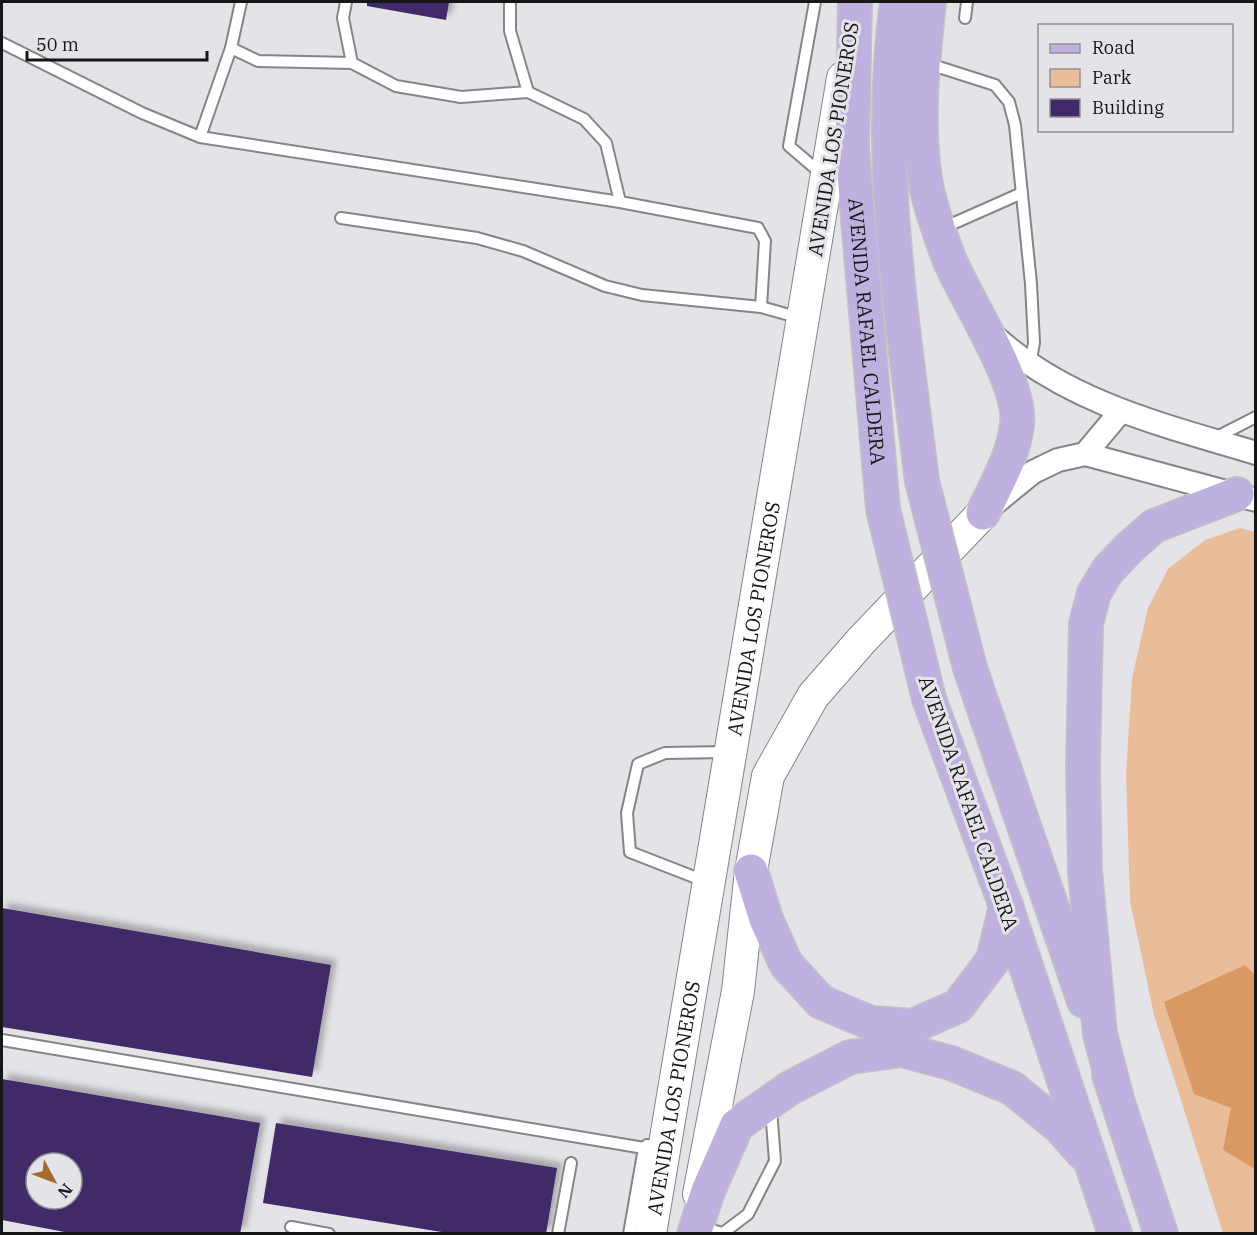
<svg xmlns="http://www.w3.org/2000/svg" width="1257" height="1235" font-family="'IBM Plex Serif',serif">
<defs>
<filter id="shadow"><feDropShadow dx="5.5" dy="-5.5" stdDeviation="3" flood-color="#0004"/></filter>
</defs>
<rect width="100%" height="100%" fill="#e4e3e8"/>
<polygon fill="#eabd9a" points="1240,528 1255,532 1255,1233 1223,1233 1154,1015 1130,901 1126,774 1132,678 1148,608 1168,569 1205,540"/>
<polygon fill="#da9862" points="1245,965 1255,975 1255,1169 1223,1150 1231,1108 1194,1094 1164,1002"/>
<g fill="#3f2968" fill-rule="evenodd" filter="url(#shadow)">
<polygon points="367,2 449,2 446,20 367,6"/>
<polygon points="2,908 331,965 312,1077 2,1027"/>
<path d="M2,1079L260,1123L240,1234H75L2,1220ZM36,1163H72V1199H36Z"/>
<polygon points="276,1123 557,1168 546,1234 454,1234 263,1203"/>
</g>
<g fill="none" stroke-linecap="round" stroke-linejoin="round">
<defs>
<g id="lane">
<polyline points="241,2 231,48 258,61 352,63"/>
<polyline points="346,2 343,18 352,63 396,86 461,97 528,92 584,119 606,143 620,202 758,228 765,241 761,307"/>
<polyline points="510,2 510,31 528,92"/>
<polyline points="815,2 789,146 823,175"/>
<polyline points="965,18 967,2"/>
<polyline points="2,43 142,113 200,137 620,202"/>
<polyline points="926,63 995,85 1009,102 1015,125 1031,284 1034,343 1030,364"/>
<polyline points="200,137 231,48"/>
<polyline points="341,218 477,238 523,251 605,286 642,295 761,307 800,318"/>
<polyline points="943,228 1022,193"/>
<polyline points="1213,439 1256,417"/>
<polyline points="707,882 630,852 627,813 638,764 665,753 727,752"/>
<polyline points="2,1040 644,1148"/>
<polyline points="291,1227 329,1234"/>
<polyline points="700,1227 723,1233 748,1214 775,1161 771,1109"/>
<polyline points="558,1234 571,1163"/>
<polyline points="629,1234 644,1148 647,1145"/>
</g>
<g id="street">
<path d="M995,337C1069,403 1163,425 1256,453"/>
<polyline points="1085,454 1256,500"/>
<polyline points="989,508 1033,472 1058,460 1085,454 1121,411"/>
</g>
<g id="secondary">
<polyline points="699,1194 738,991 751,871 768,776 813,696 861,641 983,513"/>
<path id="s1" d="M650,1234L843,78"/>
</g>
<g id="primary">
<path id="s2" d="M855,2L852,150L883,509"/>
<path d="M897,2C875,161 903,323 922,481"/>
<path d="M929,2C923,60 916,120 925,179C928,200 942,241 950,261C967,301 1022,384 1017,424C1014,455 996,485 983,513"/>
<polyline points="970,668 1084,1001"/>
<polyline points="929,699 1006,906 1115,1234"/>
<polyline points="751,871 766,919 786,964 821,1002 871,1023 913,1026 958,1006 993,960 1006,906"/>
<polyline points="1109,1075 1161,1234"/>
<polyline points="1116,1095 1100,1034 1085,871 1083,766 1086,624 1094,593 1108,570 1130,547 1154,526 1237,494"/>
<polyline points="694,1234 708,1191 737,1125 790,1088 850,1057 902,1050 951,1063 1012,1088 1061,1128 1083,1153"/>
</g>
</defs>
<use href="#lane" stroke="#858489" stroke-width="14"/>
<use href="#street" stroke="#858489" stroke-width="26"/>
<use href="#secondary" stroke="#858489" stroke-width="34"/>
<use href="#primary" stroke="#c2c2c3" stroke-width="36"/>
<use href="#lane" stroke="#fff" stroke-width="10"/>
<use href="#street" stroke="#fff" stroke-width="22"/>
<use href="#secondary" stroke="#fff" stroke-width="32"/>
<use href="#primary" stroke="#beb1e0" stroke-width="33"/>
<defs>
<g id="primary-bridge">
<polyline points="922,481 970,668"/>
<polyline points="883,509 929,699"/>
</g>
</defs>
<use href="#primary-bridge" stroke="#c2c2c3" stroke-width="36" stroke-linecap="butt"/>
<use href="#primary-bridge" stroke="#beb1e0" stroke-width="33"/>
</g>
<g text-anchor="middle" dominant-baseline="central" stroke-width="6" stroke-linejoin="round" paint-order="stroke">
<g font-size="20" fill="#161617" stroke="#e4e3e8">
<text transform="translate(833 139) rotate(-81)">AVENIDA LOS PIONEROS</text>
<text stroke="none"><textPath href="#s2" startOffset="330">AVENIDA RAFAEL CALDERA</textPath></text>
<text stroke="none"><textPath href="#s1" startOffset="624">AVENIDA LOS PIONEROS</textPath></text>
<text transform="translate(969 803) rotate(71)">AVENIDA RAFAEL CALDERA</text>
<text stroke="none"><textPath href="#s1" startOffset="138">AVENIDA LOS PIONEROS</textPath></text>
</g>
</g>
<rect width="1257" height="1235" fill="none" stroke="#161617" stroke-width="6"/>
<rect x="1038" y="24" width="195" height="108" fill="#e4e3e8" stroke="#929194" stroke-width="1.5"/>
<rect x="1050" y="44" width="30" height="9" fill="#beb1e0" stroke="#929194" stroke-width="1.5"/>
<text x="1092" y="54" font-size="18" fill="#161617">Road</text>
<rect x="1050" y="69" width="30" height="18" fill="#eabd9a" stroke="#929194" stroke-width="1.5"/>
<text x="1092" y="84" font-size="18" fill="#161617">Park</text>
<rect x="1050" y="99" width="30" height="18" fill="#3f2968" stroke="#929194" stroke-width="1.5"/>
<text x="1092" y="114" font-size="18" fill="#161617">Building</text>
<g transform="translate(54 1181) rotate(131)"><circle r="28" fill="#e4e3e8" stroke="#929194" stroke-width="1.5"/>
<path d="M0-4.5L10 22L0 15L-10 22Z" fill="#a76830"/>
<text y="-9" font-size="16" font-weight="bold" text-anchor="middle" fill="#161617">N</text>
</g>
<path d="M27 51v9h180v-9" fill="none" stroke="#161617" stroke-width="3"/>
<text x="36" y="51" font-size="18" fill="#161617" stroke="#e4e3e8" stroke-width="4.5" paint-order="stroke">50 m</text>
</svg>
